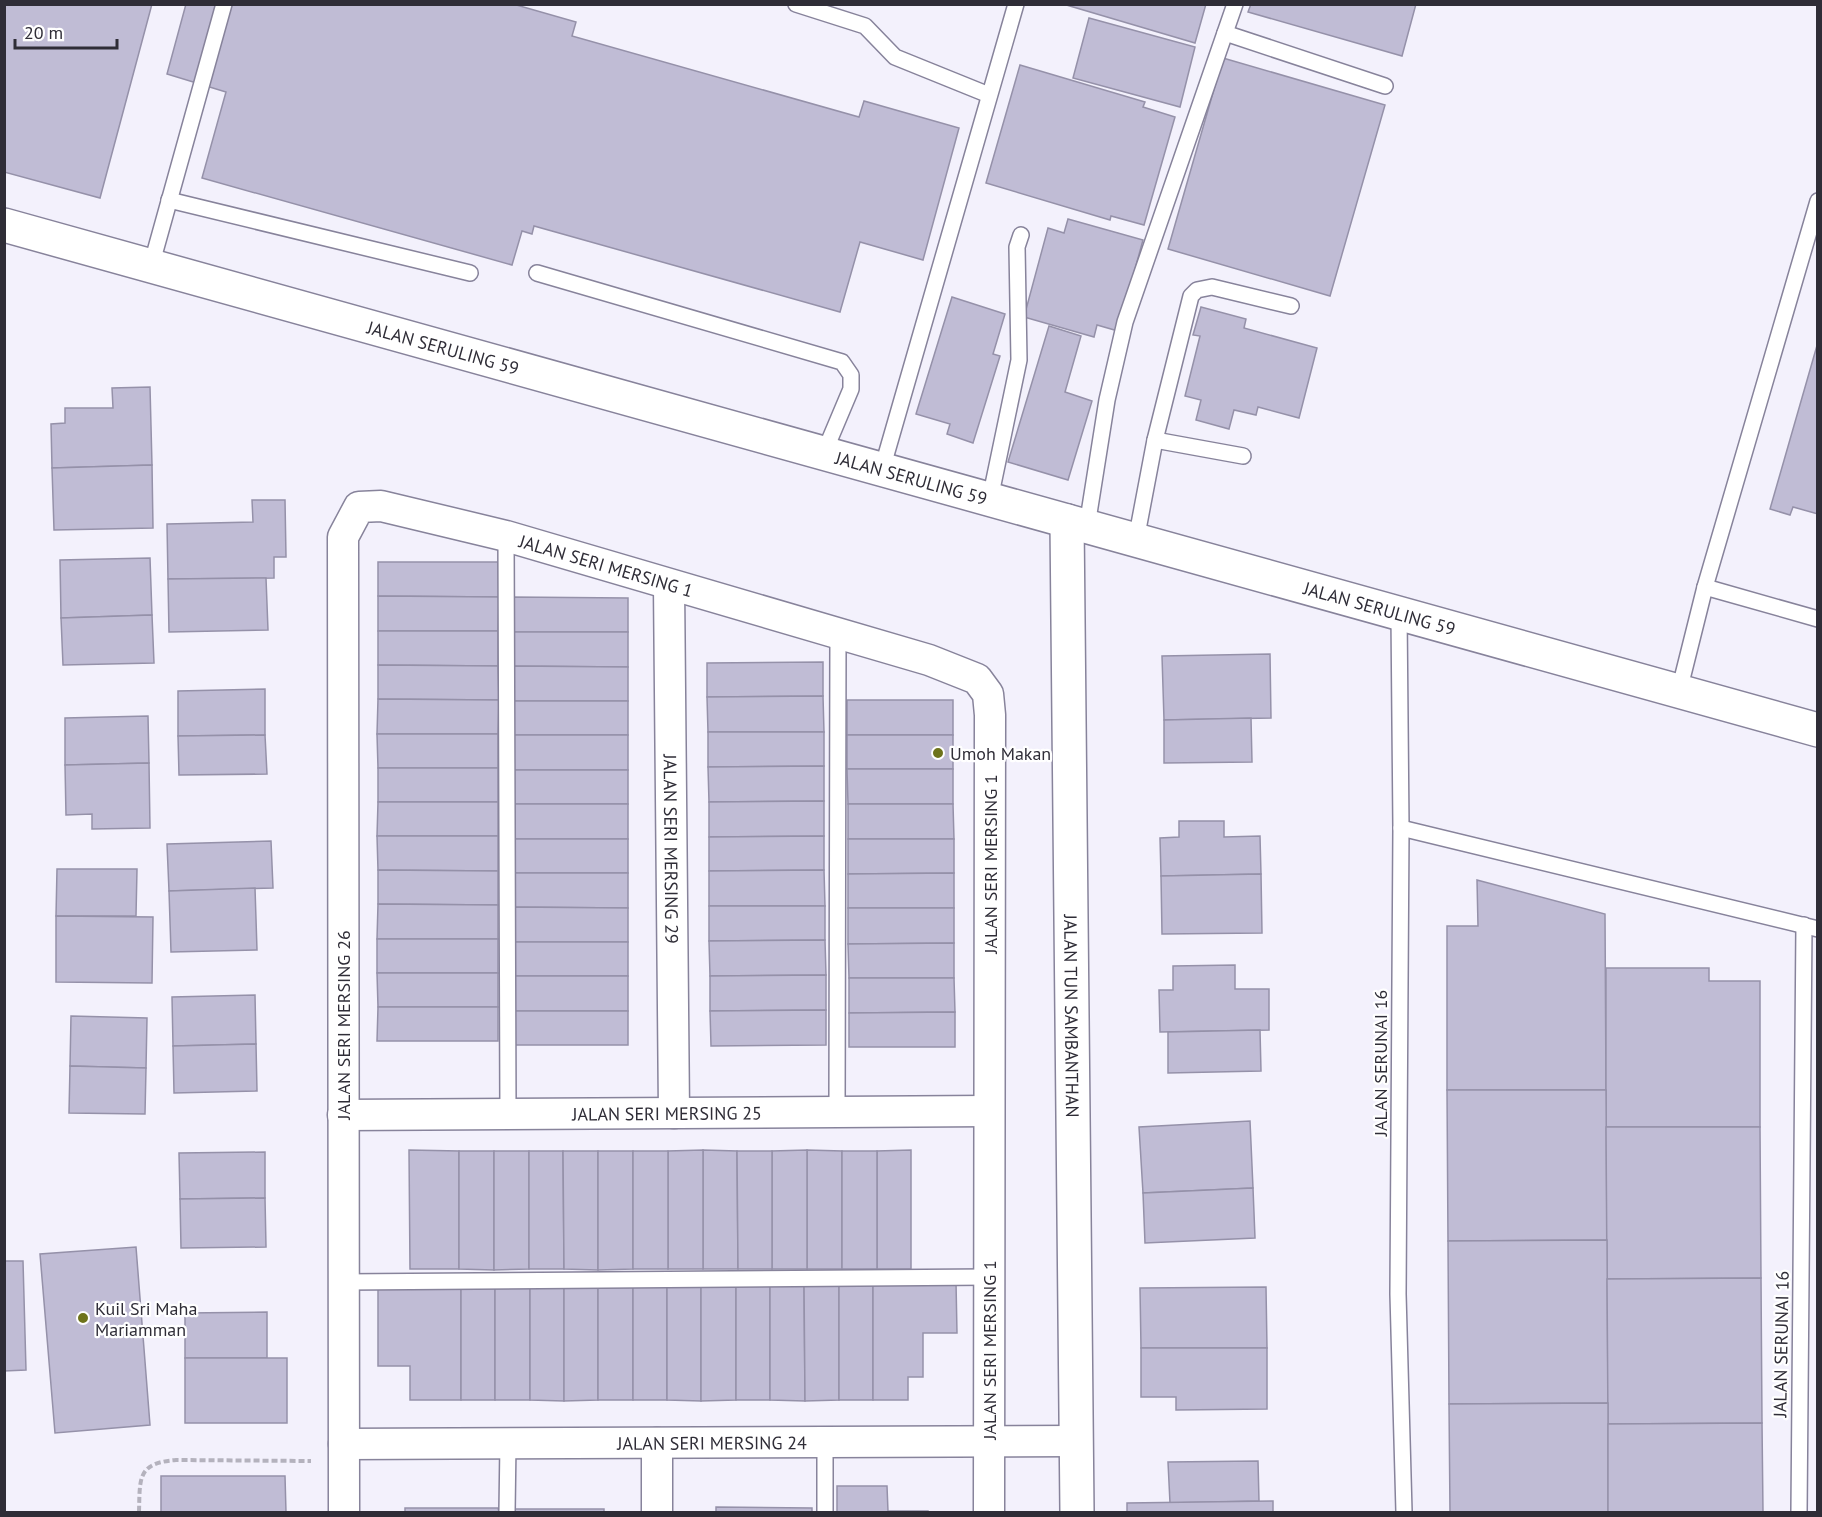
<svg xmlns="http://www.w3.org/2000/svg" width="1822" height="1517" font-family="'PT Sans',sans-serif">
<rect width="100%" height="100%" fill="#f3f1fc"/>
<g fill="#c0bcd5" stroke="#9591a9" stroke-width="1.5">
<polygon points="4,4 152,4 100,198 4,172"/>
<polygon points="186,4 513,4 576,22 572,36 859,117 864,101 959,128 923,260 860,242 840,312 534,226 532,234 522,231 512,265 202,178 226,92 167,74"/>
<polygon points="1063,4 1206,4 1195,43"/>
<polygon points="1251,4 1416,4 1402,56 1248,12"/>
<polygon points="1089,18 1195,47 1180,107 1073,78"/>
<polygon points="1223,58 1385,105 1330,296 1168,249"/>
<polygon points="1020,65 1145,102 1143,107 1175,117 1144,225 1111,216 1110,220 986,183"/>
<polygon points="1068,219 1143,240 1118,331 1097,325 1094,337 1024,317 1048,228 1064,233"/>
<polygon points="952,297 1005,314 993,354 1000,356 973,443 947,434 950,424 916,414"/>
<polygon points="1201,307 1246,319 1244,328 1317,348 1299,418 1258,407 1256,415 1234,410 1229,429 1196,420 1201,400 1185,396 1200,336 1193,335"/>
<polygon points="1049,326 1081,336 1065,392 1092,401 1068,480 1008,462"/>
<polygon points="1818,342 1818,514 1793,507 1790,515 1770,509"/>
<polygon points="150,387 152,465 52,468 51,424 65,423 65,408 113,408 112,388"/>
<polygon points="152,465 153,528 54,530 52,468"/>
<polygon points="252,500 285,500 286,557 274,557 274,578 168,579 167,524 253,522"/>
<polygon points="150,558 152,615 61,618 60,560"/>
<polygon points="378,562 498,562 499,597 378,596"/>
<polygon points="266,578 268,630 169,632 168,579"/>
<polygon points="378,596 499,597 498,631 378,631"/>
<polygon points="511,597 628,598 628,632 511,632"/>
<polygon points="152,615 154,663 63,665 61,618"/>
<polygon points="378,631 498,631 498,666 378,665"/>
<polygon points="511,632 628,632 628,667 511,666"/>
<polygon points="1270,654 1271,718 1164,720 1162,656"/>
<polygon points="823,662 823,696 707,697 707,663"/>
<polygon points="378,665 498,666 499,700 378,699"/>
<polygon points="511,666 628,667 628,701 511,701"/>
<polygon points="265,689 265,735 178,736 178,691"/>
<polygon points="823,696 824,732 708,732 707,697"/>
<polygon points="378,699 499,700 498,734 377,734"/>
<rect x="847" y="700" width="106" height="35"/>
<rect x="511" y="701" width="117" height="34"/>
<polygon points="148,716 149,763 65,765 65,718"/>
<polygon points="1251,718 1252,762 1164,763 1164,720"/>
<polygon points="708,732 824,732 824,766 708,767"/>
<polygon points="377,734 498,734 498,768 378,768"/>
<polygon points="265,735 267,774 179,775 178,736"/>
<rect x="511" y="735" width="117" height="35"/>
<rect x="847" y="735" width="106" height="34"/>
<polygon points="149,763 150,828 92,829 92,814 66,815 65,765"/>
<polygon points="824,766 824,801 709,802 708,767"/>
<rect x="378" y="768" width="120" height="34"/>
<polygon points="847,769 953,769 953,804 848,804"/>
<rect x="511" y="770" width="117" height="34"/>
<polygon points="824,801 824,836 709,837 709,802"/>
<polygon points="378,802 498,802 498,836 377,836"/>
<rect x="511" y="804" width="117" height="35"/>
<polygon points="848,804 953,804 954,839 848,839"/>
<polygon points="1179,821 1224,821 1224,837 1260,836 1261,874 1161,876 1160,838 1179,837"/>
<polygon points="377,836 498,836 498,871 378,870"/>
<polygon points="824,836 824,870 709,871 709,837"/>
<rect x="511" y="839" width="117" height="34"/>
<polygon points="848,839 954,839 954,873 848,874"/>
<polygon points="271,841 273,888 169,891 167,844"/>
<polygon points="57,869 137,869 136,916 56,916"/>
<polygon points="378,870 498,871 498,905 378,904"/>
<polygon points="824,870 825,906 709,906 709,871"/>
<polygon points="511,873 628,873 628,908 510,907"/>
<polygon points="954,873 954,908 848,908 848,874"/>
<polygon points="1261,874 1262,933 1162,934 1161,876"/>
<polygon points="1477,880 1605,914 1606,1090 1447,1090 1447,926 1478,926"/>
<polygon points="255,888 257,950 171,952 169,891"/>
<polygon points="378,904 498,905 498,939 377,939"/>
<polygon points="709,906 825,906 825,940 709,941"/>
<polygon points="510,907 628,908 628,942 511,942"/>
<polygon points="848,908 954,908 954,943 848,944"/>
<polygon points="56,916 153,917 152,983 56,982"/>
<rect x="377" y="939" width="121" height="34"/>
<polygon points="825,940 826,975 710,976 709,941"/>
<rect x="511" y="942" width="117" height="34"/>
<polygon points="954,943 954,978 849,978 848,944"/>
<polygon points="1235,965 1235,989 1269,989 1269,1030 1160,1032 1159,990 1173,990 1173,966"/>
<polygon points="1606,968 1709,968 1709,981 1760,981 1760,1127 1606,1127"/>
<polygon points="377,973 498,973 498,1007 378,1007"/>
<polygon points="826,975 826,1010 710,1011 710,976"/>
<polygon points="511,976 628,976 628,1011 510,1011"/>
<polygon points="849,978 954,978 955,1012 849,1013"/>
<polygon points="255,995 256,1044 173,1046 172,997"/>
<polygon points="378,1007 498,1007 498,1041 377,1041"/>
<polygon points="826,1010 826,1045 711,1046 710,1011"/>
<polygon points="510,1011 628,1011 628,1045 511,1045"/>
<polygon points="955,1012 955,1047 849,1047 849,1013"/>
<polygon points="71,1016 147,1018 146,1068 70,1066"/>
<polygon points="1260,1030 1261,1071 1168,1073 1168,1032"/>
<polygon points="256,1044 257,1091 174,1093 173,1046"/>
<polygon points="70,1066 146,1068 145,1114 69,1113"/>
<polygon points="1447,1090 1606,1090 1607,1240 1448,1241"/>
<polygon points="1250,1121 1253,1188 1143,1193 1139,1127"/>
<polygon points="1606,1127 1760,1127 1761,1278 1607,1279"/>
<polygon points="409,1150 459,1151 459,1269 410,1269"/>
<polygon points="703,1150 737,1151 738,1269 703,1269"/>
<polygon points="703,1150 703,1269 668,1269 668,1151"/>
<polygon points="807,1150 842,1151 842,1269 807,1269"/>
<polygon points="807,1150 807,1269 772,1269 772,1151"/>
<polygon points="911,1150 911,1269 877,1269 877,1151"/>
<polygon points="459,1151 494,1151 494,1270 459,1269"/>
<polygon points="494,1151 529,1151 529,1269 494,1270"/>
<polygon points="529,1151 563,1151 564,1269 529,1269"/>
<polygon points="563,1151 598,1151 598,1270 564,1269"/>
<polygon points="598,1151 633,1151 633,1269 598,1270"/>
<rect x="633" y="1151" width="35" height="118"/>
<polygon points="737,1151 772,1151 772,1269 738,1269"/>
<rect x="842" y="1151" width="35" height="118"/>
<polygon points="265,1152 265,1198 180,1199 179,1153"/>
<polygon points="1253,1188 1255,1238 1145,1243 1143,1193"/>
<polygon points="265,1198 266,1247 181,1248 180,1199"/>
<polygon points="1607,1240 1608,1403 1449,1404 1448,1241"/>
<polygon points="136,1247 150,1425 55,1433 40,1254"/>
<polygon points="4,1261 23,1261 26,1370 4,1371"/>
<polygon points="1761,1278 1762,1423 1608,1424 1607,1279"/>
<polygon points="378,1282 461,1282 461,1400 410,1400 410,1366 378,1366"/>
<rect x="461" y="1282" width="34" height="118"/>
<rect x="495" y="1282" width="35" height="118"/>
<polygon points="530,1282 564,1282 564,1401 530,1400"/>
<polygon points="564,1282 598,1282 598,1400 564,1401"/>
<rect x="598" y="1282" width="35" height="118"/>
<rect x="633" y="1282" width="34" height="118"/>
<polygon points="667,1282 701,1282 701,1401 667,1400"/>
<polygon points="701,1282 736,1282 736,1400 701,1401"/>
<rect x="736" y="1282" width="34" height="118"/>
<polygon points="770,1282 804,1282 805,1401 770,1400"/>
<polygon points="804,1282 839,1282 839,1400 805,1401"/>
<rect x="839" y="1282" width="34" height="118"/>
<polygon points="873,1282 956,1282 957,1333 923,1333 923,1377 908,1377 908,1400 873,1400"/>
<polygon points="1266,1287 1267,1348 1141,1348 1140,1288"/>
<polygon points="267,1312 267,1358 185,1358 185,1313"/>
<polygon points="1141,1348 1267,1348 1267,1409 1176,1410 1176,1397 1141,1397"/>
<rect x="185" y="1358" width="102" height="65"/>
<polygon points="1608,1403 1608,1512 1450,1512 1449,1404"/>
<polygon points="1762,1423 1763,1512 1608,1512 1608,1424"/>
<polygon points="1258,1461 1259,1501 1170,1503 1168,1462"/>
<polygon points="161,1476 285,1476 286,1512 161,1512"/>
<polygon points="837,1486 887,1486 888,1511 928,1511 928,1512 837,1512"/>
<polygon points="1273,1501 1273,1512 1127,1512 1127,1503"/>
<polygon points="716,1507 812,1508 812,1512 716,1512"/>
<polygon points="405,1508 498,1508 499,1512 405,1512"/>
<rect x="511" y="1509" width="93" height="3"/>
</g>
<g fill="none" stroke-linecap="round" stroke-linejoin="round">
<defs>
<g id="lane">
<polyline points="796,4 865,26 895,57 989,95"/>
<polyline points="1225,33 1385,86"/>
<polyline points="169,200 470,273"/>
<polyline points="151,266 224,4"/>
<polyline points="537,273 842,362 851,375 851,389 824,453"/>
<polyline points="1155,440 1243,456"/>
<polyline points="882,469 1016,4"/>
<polyline points="990,499 1019,360 1017,247 1021,235"/>
<polyline points="1087,526 1107,400 1125,322 1235,4"/>
<polyline points="506,536 508,1114"/>
<polyline points="1136,540 1155,440 1191,296 1197,290 1212,287 1291,306"/>
<polyline points="1705,587 1818,619"/>
<polyline points="1399,613 1401,828 1398,1294 1404,1512"/>
<polyline points="1679,691 1705,587 1818,201"/>
<polyline points="1401,828 1818,929"/>
<polyline points="837,1112 838,634"/>
<polyline points="344,1282 989,1277"/>
<polyline points="507,1512 508,1443"/>
<polyline points="825,1512 825,1442"/>
<polyline points="1799,1512 1804,925"/>
</g>
<g id="street">
<path id="s1" d="M669,585L674,1113"/>
<path id="s2" d="M343,1115L989,1111"/>
<polyline points="657,1443 657,1512"/>
<path id="s3" d="M344,1444L1077,1441"/>
<path id="s4" d="M344,1512L343,537L359,507L381,506L506,536L929,660L977,679L988,694L990,715L989,1512"/>
</g>
<g id="secondary">
<path id="s5" d="M4,225L1818,730"/>
<path id="s6" d="M1067,521L1077,1512"/>
</g>
</defs>
<use href="#lane" stroke="#87839b" stroke-width="18"/>
<use href="#street" stroke="#87839b" stroke-width="33"/>
<use href="#secondary" stroke="#87839b" stroke-width="36"/>
<path stroke="#b4b2bd" stroke-width="4" stroke-dasharray="6 3" stroke-linecap="butt" d="M139,1512C140,1478 137,1463 176,1460L311,1461"/>
<use href="#lane" stroke="#fff" stroke-width="15"/>
<use href="#street" stroke="#fff" stroke-width="30"/>
<use href="#secondary" stroke="#fff" stroke-width="33"/>
</g>
<g fill="#6e731b" stroke="#fff" stroke-width="2">
<circle cx="938" cy="753" r="6"/>
<circle cx="83" cy="1318" r="6"/>
</g>
<g text-anchor="middle" dominant-baseline="central" stroke-width="4.5" stroke-linejoin="round" paint-order="stroke">
<g font-size="18" fill="#2f2d37" stroke="#fff">
<text stroke="none"><textPath href="#s5" startOffset="456">JALAN SERULING 59</textPath></text>
<text stroke="none"><textPath href="#s5" startOffset="942">JALAN SERULING 59</textPath></text>
<text stroke="none"><textPath href="#s4" startOffset="1264">JALAN SERI MERSING 1</textPath></text>
<text stroke="none"><textPath href="#s5" startOffset="1428">JALAN SERULING 59</textPath></text>
<text stroke="none"><textPath href="#s1" startOffset="264">JALAN SERI MERSING 29</textPath></text>
<text transform="translate(990 864) rotate(-90)">JALAN SERI MERSING 1</text>
<text stroke="none"><textPath href="#s6" startOffset="495">JALAN TUN SAMBANTHAN</textPath></text>
<text transform="translate(343 1025) rotate(-90)">JALAN SERI MERSING 26</text>
<text transform="translate(1380 1063) rotate(-90)">JALAN SERUNAI 16</text>
<text stroke="none"><textPath href="#s2" startOffset="324">JALAN SERI MERSING 25</textPath></text>
<text transform="translate(1781 1344) rotate(-89)">JALAN SERUNAI 16</text>
<text transform="translate(989 1350) rotate(-90)">JALAN SERI MERSING 1</text>
<text stroke="none"><textPath href="#s3" startOffset="368">JALAN SERI MERSING 24</textPath></text>
</g>
<g font-size="18" fill="#2f2d37" stroke="#fff" text-anchor="start">
<text x="950" y="753">Umoh Makan</text>
<text x="95" y="1308">Kuil Sri Maha<tspan x="95" dy="21">Mariamman</tspan></text>
</g>
</g>
<rect width="1822" height="1517" fill="none" stroke="#2f2d37" stroke-width="12"/>
<path d="M15 39v9h102v-9" fill="none" stroke="#2f2d37" stroke-width="3"/>
<text x="24" y="39" font-size="18" fill="#2f2d37" stroke="#ffffff" stroke-width="4.5" paint-order="stroke">20 m</text>
</svg>
